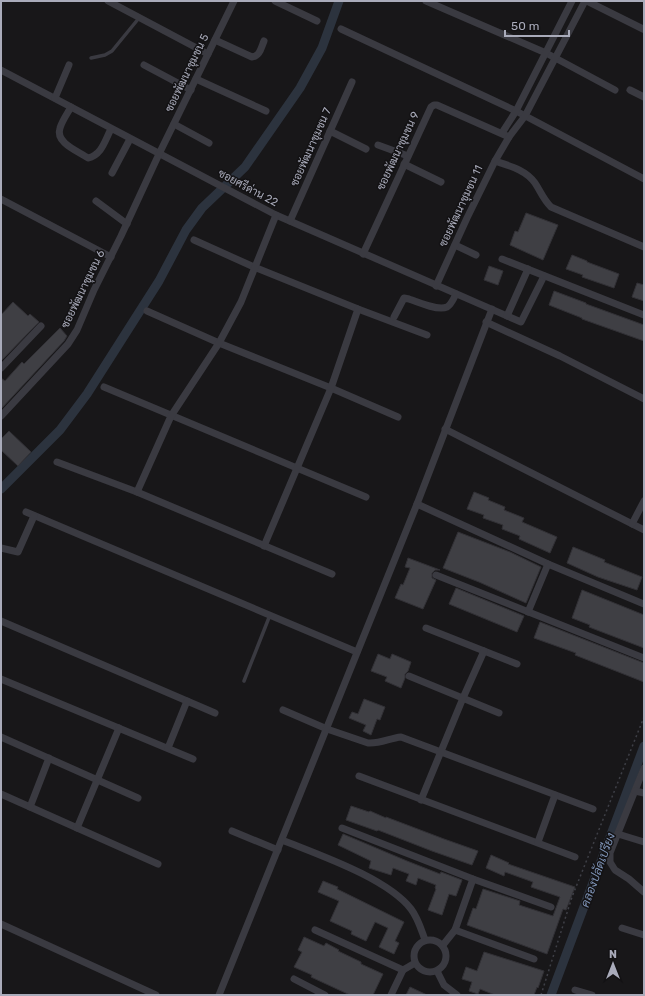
<svg xmlns="http://www.w3.org/2000/svg" width="645" height="996" font-family="Rubik,Sarabun,sans-serif">
<rect width="100%" height="100%" fill="#181719"/>
<g fill="none" stroke-linecap="round" stroke-linejoin="round">
<g stroke="#2c333e" stroke-width="9">
<polyline points="1,489 60,430 87,394 159,281 186,230 202,208 245,167 300,88 322,48 339,1"/>
<polyline points="551,995 644,746"/>
</g>
</g>
<g fill="#3f3f44" stroke="#323136">
<polygon points="526,213 558,225 543,260 510,245 515,231 518,232"/>
<polygon points="572,255 587,261 587,262 619,274 614,288 582,277 583,275 566,269"/>
<polygon points="489,266 503,271 498,285 484,280"/>
<polygon points="637,283 644,285 644,301 632,297"/>
<polygon points="554,291 586,303 586,304 644,325 644,341 582,319 582,318 549,305"/>
<polygon points="13,302 28,316 30,314 39,322 1,361 1,315"/>
<polygon points="60,328 67,336 64,341 1,409 1,378 5,381 22,362 24,364"/>
<polygon points="9,431 31,452 18,466 1,450 1,439"/>
<polygon points="474,492 489,498 488,500 505,507 504,510 524,518 522,522 557,537 550,553 519,539 520,536 502,529 503,525 483,518 484,515 467,509"/>
<polygon points="458,532 510,552 541,567 526,603 479,582 443,568"/>
<polygon points="573,547 605,560 604,562 642,577 637,590 598,577 567,563"/>
<polygon points="408,558 440,570 435,570 432,573 432,578 436,580 423,609 395,598 401,584 403,585 410,568 405,567"/>
<polygon points="456,588 524,616 517,632 449,604"/>
<polygon points="582,590 644,615 644,648 589,627 590,625 572,618"/>
<polygon points="540,622 644,663 644,682 575,655 576,653 534,638"/>
<polygon points="378,654 390,659 392,654 411,662 408,671 405,674 405,678 401,688 385,681 387,677 371,671"/>
<polygon points="364,699 385,707 380,720 377,719 371,735 363,731 366,725 349,718 352,712 358,714"/>
<polygon points="351,806 369,812 370,811 386,818 386,817 444,839 478,851 472,865 432,851 378,830 377,831 346,820"/>
<polygon points="343,834 407,861 440,874 441,872 462,880 456,896 449,894 442,915 428,910 436,889 435,888 436,885 418,878 416,885 406,881 409,874 393,868 391,875 369,868 371,861 338,845"/>
<polygon points="491,855 509,863 508,864 575,887 566,910 563,909 547,954 467,925 473,908 476,909 483,889 520,901 519,905 553,916 560,897 531,887 533,882 505,872 504,876 486,868"/>
<polygon points="323,881 338,887 337,889 404,922 395,941 399,943 394,954 379,947 388,928 375,922 366,941 351,934 352,931 330,921 339,901 318,892"/>
<polygon points="304,937 324,946 326,943 339,950 338,951 361,962 361,964 383,974 373,995 350,995 311,977 312,975 294,967 302,952 298,950"/>
<polygon points="484,952 544,971 538,988 537,987 534,995 495,995 480,989 478,994 469,991 472,982 462,979 466,967 477,971"/>
<polygon points="410,987 427,995 406,995"/>
</g>
<g fill="none" stroke-linecap="round" stroke-linejoin="round">
<polyline stroke="#3e3f46" stroke-width="1.5" stroke-dasharray="2 3" stroke-linecap="butt" points="541,995 572,897 644,717"/>
<g stroke="#3a3a41" stroke-width="3.5">
<polyline points="91,58 105,55 112,51 139,18"/>
<polyline points="244,681 270,615"/>
</g>
<g stroke="#3a3a41" stroke-width="7">
<polyline points="108,1 208,54"/>
<polyline points="275,1 317,21"/>
<polyline points="426,1 546,53 615,90"/>
<polyline points="587,1 643,29"/>
<polyline points="341,29 516,111 644,179"/>
<path d="M215,40L252,57C260,56 261,48 264,41"/>
<polyline points="144,65 191,90"/>
<polyline points="1,70 276,215 521,322 544,276"/>
<polyline points="196,79 266,111"/>
<polyline points="630,90 644,97"/>
<polyline points="55,98 69,65"/>
<path d="M71,107C67,114 62,121 60,128C55,143 78,151 88,158C102,155 105,140 111,129"/>
<polyline points="174,124 209,143"/>
<polyline points="330,131 366,149"/>
<polyline points="502,133 516,111 572,1"/>
<polyline points="378,145 408,156"/>
<path d="M495,161C510,166 526,170 535,183C541,192 543,199 551,207L644,247"/>
<polyline points="404,164 441,182"/>
<polyline points="112,173 130,139"/>
<polyline points="1,199 111,257"/>
<polyline points="96,201 127,224"/>
<polyline points="290,221 352,82"/>
<polyline points="194,240 254,267 358,309 427,335"/>
<polyline points="455,245 476,255"/>
<polyline points="363,254 431,107 434,105 437,105 509,137"/>
<polyline points="502,259 644,315"/>
<polyline points="436,286 467,218 495,161 509,137 525,116 585,1"/>
<polyline points="147,311 219,343 331,388 398,417"/>
<polyline points="507,316 528,269"/>
<path d="M394,317L404,298L409,299C417,302 438,311 447,307C451,305 454,298 456,294"/>
<polyline points="486,322 560,356 644,399"/>
<polyline points="1,368 41,326"/>
<polyline points="104,387 366,497"/>
<polyline points="1,416 68,344 77,330 94,290 121,236 159,154 234,1"/>
<polyline points="445,429 644,530"/>
<polyline points="57,462 137,492 332,574"/>
<polyline points="137,492 171,416 219,343 241,302 276,215"/>
<polyline points="417,504 548,564 644,604"/>
<polyline points="26,512 357,652"/>
<polyline points="632,524 644,501"/>
<polyline points="264,546 331,388 358,309"/>
<polyline points="1,548 18,552 34,516"/>
<polyline points="436,575 644,658"/>
<polyline points="528,612 548,564"/>
<polyline points="1,621 215,713"/>
<polyline points="426,628 517,664"/>
<polyline points="409,676 499,713"/>
<polyline points="1,679 193,759"/>
<path d="M283,710L327,729L368,743C380,744 390,738 401,737L593,809"/>
<polyline points="1,737 138,798"/>
<polyline points="168,748 187,701"/>
<polyline points="644,768 610,853 610,862 615,870 629,879 644,892"/>
<polyline points="359,776 575,857"/>
<polyline points="635,791 644,793"/>
<polyline points="1,794 158,864"/>
<polyline points="421,800 463,698 484,651"/>
<polyline points="30,807 49,758"/>
<polyline points="77,828 119,728"/>
<polyline points="342,828 473,879 551,907"/>
<polyline points="232,831 278,850"/>
<polyline points="618,834 644,842"/>
<path d="M282,840C319,855 387,878 411,909C418,918 421,929 425,940"/>
<polyline points="538,842 555,795"/>
<polyline points="1,924 156,995"/>
<polyline points="622,928 644,935"/>
<polyline points="315,930 403,970"/>
<polyline points="455,930 534,959"/>
<circle cx="430" cy="956" r="16"/>
<polyline points="443,945 455,930 473,879"/>
<polyline points="437,971 444,985 457,995"/>
<polyline points="294,979 325,995"/>
<polyline points="575,990 592,995"/>
<polyline points="219,995 417,504 492,309"/>
<polyline points="391,995 403,970 415,963"/>
</g>
</g>
<g text-anchor="middle" dominant-baseline="central" stroke-width="3" stroke-linejoin="round" paint-order="stroke">
<g font-size="11" fill="#a9abba" stroke="#131214">
<text transform="translate(187 73) rotate(-64)">ซอยพัฒนาชุมชน 5</text>
<text transform="translate(311 147) rotate(-66)">ซอยพัฒนาชุมชน 7</text>
<text transform="translate(398 151) rotate(-65)">ซอยพัฒนาชุมชน 9</text>
<text transform="translate(248 188) rotate(28)">ซอยศรีด่าน 22</text>
<text transform="translate(461 206) rotate(-65)">ซอยพัฒนาชุมชน 11</text>
<text transform="translate(83 289) rotate(-64)">ซอยพัฒนาชุมชน 6</text>
</g>
<g font-size="12" font-style="italic" fill="#7e93b6" stroke="#131214">
<text transform="translate(598 870) rotate(-70)">คลองปลัดเปรียง</text>
</g>
</g>
<rect width="645" height="996" fill="none" stroke="#a9abba" stroke-width="4"/>
<g transform="translate(613 964)" stroke="#131214" stroke-width="3" paint-order="stroke">
<path d="M0-3L7 15L0 10L-7 15Z" fill="#a9abba"/>
<text y="-6" font-size="11" font-weight="bold" text-anchor="middle" fill="#a9abba">N</text>
</g>
<path d="M505 30v6h64v-6" fill="none" stroke="#a9abba" stroke-width="2"/>
<text x="511" y="30" font-size="12" fill="#a9abba" stroke="#131214" stroke-width="3" paint-order="stroke">50 m</text>
</svg>
